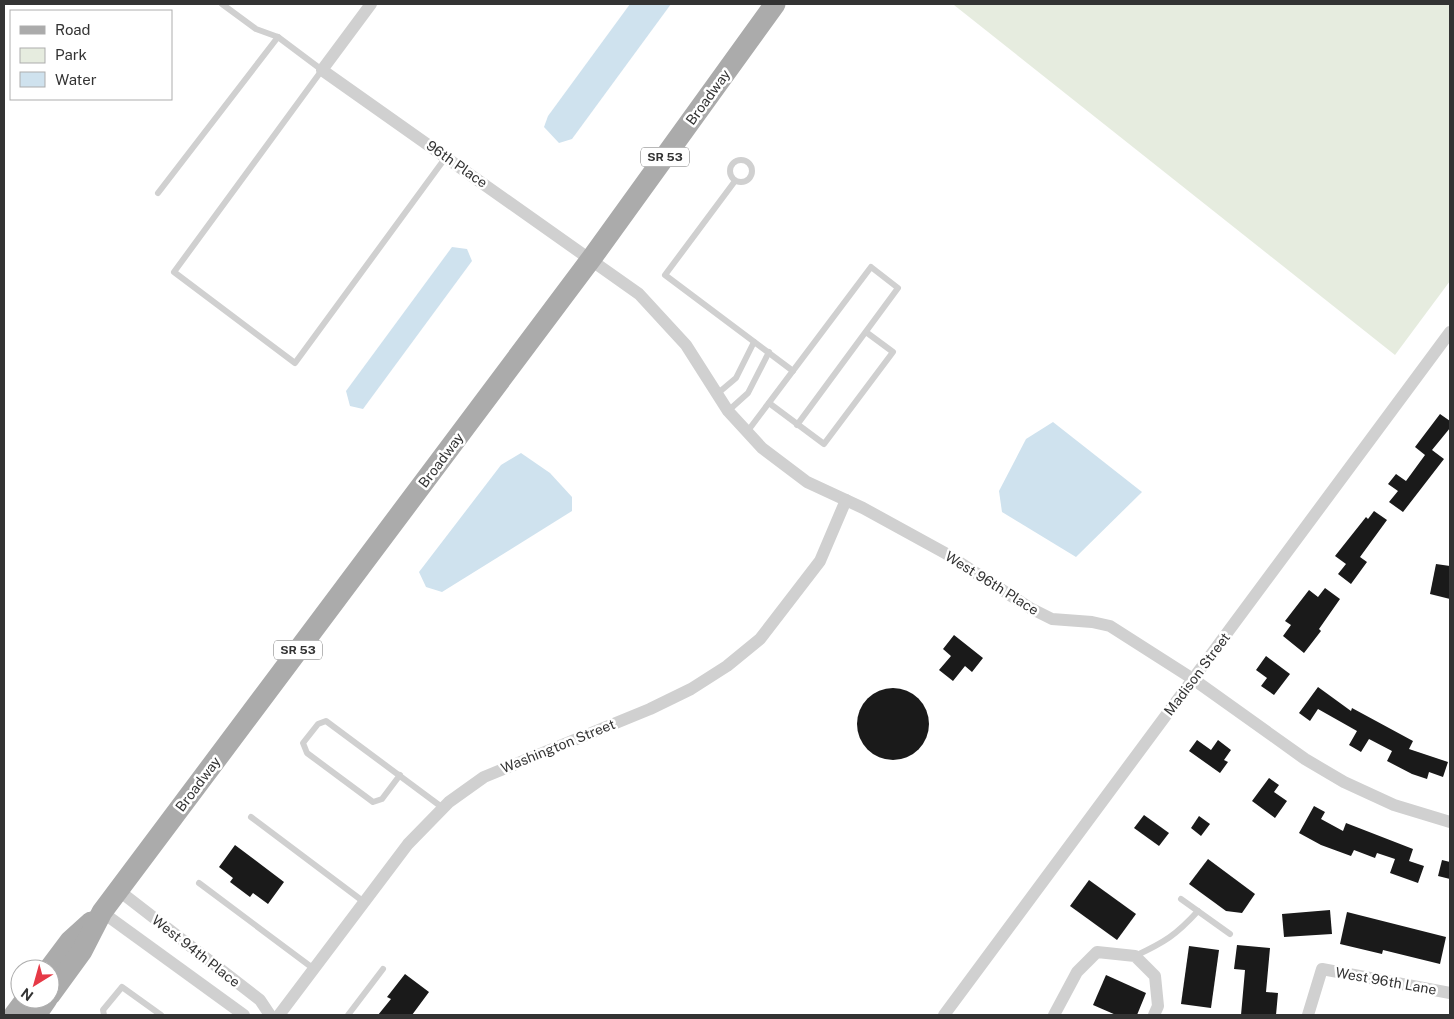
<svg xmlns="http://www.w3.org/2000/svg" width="1454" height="1019" font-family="'Public Sans',sans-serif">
<rect width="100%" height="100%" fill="#fff"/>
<polygon fill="#e6ecdf" points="955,4 1450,4 1450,281 1395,355 954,5"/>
<g fill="#cfe2ee">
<polygon points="630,4 671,4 572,139 559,143 544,127 548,116"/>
<polygon points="452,247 467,249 472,261 363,409 350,406 346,391"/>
<polygon points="1053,422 1142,492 1076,557 1002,512 999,491 1026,439"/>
<polygon points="521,453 550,473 572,497 572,511 442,592 426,587 419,572 501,465"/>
</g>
<g fill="#1a1a1a">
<polygon points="1440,414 1450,421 1450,428 1432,450 1444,459 1403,512 1389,502 1398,491 1388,484 1396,474 1406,481 1425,455 1415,447"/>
<polygon points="1374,511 1387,520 1360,557 1367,562 1351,584 1338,574 1346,564 1335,556 1366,517 1368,519"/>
<polygon points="1436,564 1450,566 1450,599 1430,594"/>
<polygon points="1325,588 1340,599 1319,629 1321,631 1304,653 1283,636 1291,625 1285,621 1309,590 1318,597"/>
<polygon points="954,635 983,658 972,672 965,666 953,681 939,670 951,656 943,649"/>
<polygon points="1266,656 1290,674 1274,695 1261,686 1267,678 1256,670"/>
<polygon points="1318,687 1351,711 1352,708 1413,741 1409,749 1448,762 1443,777 1429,772 1427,779 1412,774 1387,761 1392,751 1369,739 1361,752 1349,745 1357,731 1318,709 1310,721 1299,713"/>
<circle cx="893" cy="724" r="36"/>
<polygon points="1197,740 1211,750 1218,740 1231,750 1224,760 1228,762 1220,773 1189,751"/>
<polygon points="1269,778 1279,785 1274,792 1287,801 1275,818 1252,801"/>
<polygon points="1314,806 1325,812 1321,819 1343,831 1346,823 1413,849 1409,861 1424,866 1418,883 1390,873 1395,859 1377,853 1375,858 1354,850 1351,856 1321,845 1299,833"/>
<polygon points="1144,815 1169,833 1159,846 1134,828"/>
<polygon points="1199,816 1210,824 1201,836 1191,828"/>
<polygon points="235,845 284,882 268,904 253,893 250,897 230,882 233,878 219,867"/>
<polygon points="1208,859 1255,894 1242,913 1226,911 1189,884"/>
<polygon points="1442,860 1450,862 1450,879 1438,876"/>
<polygon points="1089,880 1136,914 1117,940 1070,906"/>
<polygon points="1330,910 1332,934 1284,937 1282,914"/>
<polygon points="1347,912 1446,937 1440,964 1383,950 1382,954 1340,944"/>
<polygon points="1237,945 1270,948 1266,992 1278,993 1276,1015 1241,1015 1245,970 1234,969"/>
<polygon points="1189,946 1219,950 1211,1008 1181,1004"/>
<polygon points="405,974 429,992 412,1015 378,1015 391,999 387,997"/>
<polygon points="1106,975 1146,993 1137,1015 1116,1015 1093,1005"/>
</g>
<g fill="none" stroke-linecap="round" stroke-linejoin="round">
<g stroke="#d0d0d0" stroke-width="6">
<polyline points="222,4 256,29 278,37 322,70 174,272 295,363 446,157"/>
<circle cx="741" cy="171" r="11"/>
<polyline points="735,181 665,275 793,371"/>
<polyline points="158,193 278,37"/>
<polyline points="717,394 736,378 754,342"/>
<polyline points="769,403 824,444 893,352 866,332"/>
<polyline points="728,411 748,393 769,352"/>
<polyline points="747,432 871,267 898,288 797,425"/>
<polyline points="400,775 382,799 373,802 307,753 303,743 318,724 326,721 443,808"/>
<polyline points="251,817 364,902"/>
<polyline points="199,883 314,969"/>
<polyline points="1181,899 1230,934"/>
<path d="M1135,956C1165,942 1176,935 1198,911"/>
<polyline points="104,1015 103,1010 122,987 161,1015"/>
<polyline points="348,1015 383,969"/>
</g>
<g stroke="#d0d0d0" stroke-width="12">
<polyline points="371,4 322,70 639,294 686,345 728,411 762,448 807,482 863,508 945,553 1030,608 1052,619 1092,622 1110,626 1193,679 1305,759 1344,782 1394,805 1450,822"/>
<polyline points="118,890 260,1000 270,1015"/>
<polyline points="102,912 244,1015"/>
<polyline points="279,1015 408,844 449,802 484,777 650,709 691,689 727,666 760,639 820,561 846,500"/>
<polyline points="944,1015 1450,332"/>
<polyline points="1054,1015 1077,972 1097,952 1135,956 1155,976 1158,1006 1154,1015"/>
<polyline points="1308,1015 1322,969 1450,993"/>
</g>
<g stroke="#ababab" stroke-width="21">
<polyline points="49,969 70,941 91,922"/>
<polyline points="50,995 82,951 102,912 591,259 775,4"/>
<polyline points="14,1015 26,999"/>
<polyline points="36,1015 47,999"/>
</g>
</g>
<g text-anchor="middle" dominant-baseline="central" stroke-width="5" stroke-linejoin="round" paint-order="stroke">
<g fill="#fff" stroke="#707070" stroke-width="1">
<rect x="641" y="147.5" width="48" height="19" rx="4"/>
<rect x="274" y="640.5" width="48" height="19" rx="4"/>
</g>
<g font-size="12" font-weight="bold" fill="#333">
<text x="665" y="157">SR 53</text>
<text x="298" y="650">SR 53</text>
</g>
<g font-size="14" fill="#333" stroke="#fff">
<text transform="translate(708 97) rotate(-54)">Broadway</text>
<text transform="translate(457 164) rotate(35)">96th Place</text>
<text transform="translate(441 460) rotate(-53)">Broadway</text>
<text transform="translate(992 583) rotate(32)">West 96th Place</text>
<text transform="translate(1197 674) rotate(-53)">Madison Street</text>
<text transform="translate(558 746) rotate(-22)">Washington Street</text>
<text transform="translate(198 784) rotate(-53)">Broadway</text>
<text transform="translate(196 951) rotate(38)">West 94th Place</text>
<text transform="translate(1386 981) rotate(10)">West 96th Lane</text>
</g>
</g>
<rect width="1454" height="1019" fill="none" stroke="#333333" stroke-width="10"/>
<rect x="10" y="10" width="162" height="90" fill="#ffffff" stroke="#adadad"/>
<rect x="20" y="26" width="25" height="8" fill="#ababab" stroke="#adadad"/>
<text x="55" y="35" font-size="15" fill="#333333">Road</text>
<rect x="20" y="48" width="25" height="15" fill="#e6ecdf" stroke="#adadad"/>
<text x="55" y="60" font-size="15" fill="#333333">Park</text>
<rect x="20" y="72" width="25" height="15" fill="#cfe2ee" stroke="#adadad"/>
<text x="55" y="85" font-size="15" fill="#333333">Water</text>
<g transform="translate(35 984) rotate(217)"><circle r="24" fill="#ffffff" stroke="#adadad"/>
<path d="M0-4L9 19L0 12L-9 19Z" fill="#e63946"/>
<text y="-8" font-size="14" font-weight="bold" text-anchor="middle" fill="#333333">N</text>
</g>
</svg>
